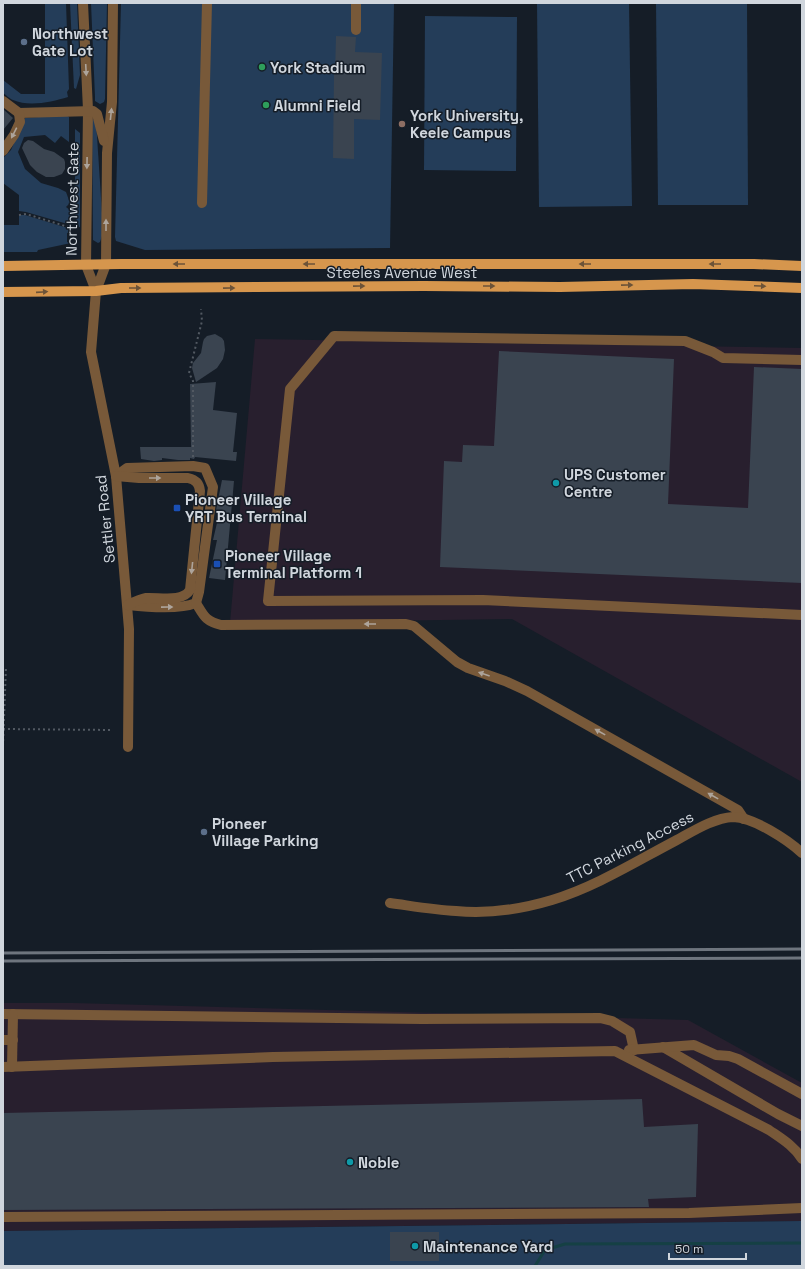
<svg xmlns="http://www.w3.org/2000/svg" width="805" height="1269" font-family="'Space Grotesk',sans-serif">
<rect width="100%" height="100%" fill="#151d27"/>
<g fill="#281f2e">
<polygon points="255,339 802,348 802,782 512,619 230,623"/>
<polygon points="3,1003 73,1003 688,1020 802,1083 802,1221 3,1231"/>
</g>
<g fill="#243d59">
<path d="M45,3H66L69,89L67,92L68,97C52,102 29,107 13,100C10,99 6,95 3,93V80L21,94H45Z"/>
<polygon points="70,3 77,3 80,75 76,89 74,88"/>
<polygon points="91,3 107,3 105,99 104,102 100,104 95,101 95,97"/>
<polygon points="121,3 394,3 390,248 145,250 116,241 115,237"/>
<polygon points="537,3 629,3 632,206 539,207"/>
<polygon points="656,3 747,3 748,205 658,205"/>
<polygon points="425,16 517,17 516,171 424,170"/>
<polygon points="66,115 69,117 69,142 61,136 55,143 45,135 24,137 18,152 25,169 41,183 58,188 66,192 70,203 66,207 71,211 71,225 26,212 19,211 19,195 3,183 3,158 11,150 25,118"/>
<polygon points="94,119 96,121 102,213 102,236 100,242 98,243 93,240 92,121"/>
<polygon points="75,129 80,133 80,227 79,227 75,215"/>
<polygon points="19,215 25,215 71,229 71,232 67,233 67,242 71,243 38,250 37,252 3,252 3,225 19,225"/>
<polygon points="802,1221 802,1266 3,1266 3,1231"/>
</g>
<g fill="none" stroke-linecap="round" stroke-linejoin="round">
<polyline stroke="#154044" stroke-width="3" points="535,1266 545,1250 565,1244 802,1243"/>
</g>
<g fill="#3a4450">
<polygon points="336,36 356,37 355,52 382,53 380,120 354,119 354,159 333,158 334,74 335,74"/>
<polygon points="3,109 13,118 3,130"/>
<polygon points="28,140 33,141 44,149 54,152 64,159 65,162 65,169 62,174 54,177 46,177 37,172 30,165 22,148 24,143"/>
<polygon points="215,334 222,338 224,341 225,350 223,359 217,368 196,382 192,368 193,363 201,353 203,342 204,339 207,336"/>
<polygon points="499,351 674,359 668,504 748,508 754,367 802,369 802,583 440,567 444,461 462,462 463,445 494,446"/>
<polygon points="216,382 213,410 237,413 233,452 237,452 236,461 195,457 194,459 190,458 190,460 178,460 162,458 162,460 154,461 141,459 140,447 191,447 190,384"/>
<polygon points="222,480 234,481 225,580 209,578 217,540 213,540 220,510 216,510"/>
<polygon points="642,1099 644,1127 698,1124 696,1197 648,1199 649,1207 3,1210 3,1113"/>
<rect x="390" y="1232" width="49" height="29"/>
</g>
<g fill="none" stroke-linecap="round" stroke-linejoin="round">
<g stroke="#525962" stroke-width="2" stroke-dasharray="2 3" stroke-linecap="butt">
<polyline points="19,215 26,214 75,229"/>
<polyline points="193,457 193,381 189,373 202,321 201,309"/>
<polyline points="3,729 112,730"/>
<polyline points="3,746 6,666"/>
</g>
<g stroke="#785939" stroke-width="10">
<polyline points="83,3 88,110 86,265 96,291"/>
<polyline points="113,3 112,102 107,153 106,264 96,291 91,352 116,476 129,629 128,747"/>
<polyline points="356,30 356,3"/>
<polyline points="3,101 19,113 93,111 97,114 104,141"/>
<polyline points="3,151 14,135 20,122 19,113"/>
<polyline points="202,203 207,3"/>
<polyline points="802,360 723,358 713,352 685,341 334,336 290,389 268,601 483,600 802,615"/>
<path d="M116,476L127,468L193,466L205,468L213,487L199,592L196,603C179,610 146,607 128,605"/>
<path d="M116,476L139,478H188C196,480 199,483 200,491L190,590C182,603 159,597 146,598C140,599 134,602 128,605"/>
<path d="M196,603C204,616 205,621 221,625L406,624L414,626L457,662L468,668L505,681L527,691L738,810L744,819"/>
<path d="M390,903C412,906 434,910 456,911C488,914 522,909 552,900C595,887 635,862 675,841C692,832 713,818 733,817C753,817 788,840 802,853"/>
<polyline points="3,1014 422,1019 600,1018 612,1021 630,1032 634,1050"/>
<polyline points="3,1040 13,1040"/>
<polyline points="663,1047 778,1114 802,1126"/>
<polyline points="629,1050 694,1045 716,1055 729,1056 738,1059 802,1094"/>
<path d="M3,1067L273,1057L615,1051L769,1130C782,1139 794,1146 802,1159"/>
<polyline points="12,1067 13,1014"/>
<polyline points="3,1217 689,1213 802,1208"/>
</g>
<g stroke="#d6964d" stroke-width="10">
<polyline points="3,266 121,264 754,264 802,266"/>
<polyline points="3,292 96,291 121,288 424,286 560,287 693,284 802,288"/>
</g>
<g stroke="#6e757e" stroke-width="3">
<polyline points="3,953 802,949"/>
<polyline points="3,961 802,958"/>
</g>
</g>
<defs><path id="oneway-solid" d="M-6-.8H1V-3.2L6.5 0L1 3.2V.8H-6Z"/></defs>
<g fill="#ada49b">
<use href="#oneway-solid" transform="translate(86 70) rotate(87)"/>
<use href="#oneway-solid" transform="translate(111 114) rotate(-84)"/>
<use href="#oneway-solid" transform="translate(14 133) rotate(117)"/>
<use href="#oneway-solid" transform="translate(87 163) rotate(91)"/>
<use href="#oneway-solid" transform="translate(106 225) rotate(-90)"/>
<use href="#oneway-solid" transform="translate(155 478)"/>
<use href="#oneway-solid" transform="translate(192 568) rotate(96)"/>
<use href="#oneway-solid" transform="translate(167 607) rotate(-1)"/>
<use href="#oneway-solid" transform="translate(370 624) rotate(180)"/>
<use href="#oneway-solid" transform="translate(484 674) rotate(-161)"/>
<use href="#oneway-solid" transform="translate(600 732) rotate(-151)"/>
<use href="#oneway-solid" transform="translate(713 796) rotate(-151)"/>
</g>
<g fill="#6c5338">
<use href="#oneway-solid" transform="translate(179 264) rotate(-180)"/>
<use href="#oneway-solid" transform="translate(309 264) rotate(-180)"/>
<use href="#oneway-solid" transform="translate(585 264) rotate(-180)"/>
<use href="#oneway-solid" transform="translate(715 264) rotate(-180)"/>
<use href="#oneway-solid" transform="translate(627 285) rotate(-1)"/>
<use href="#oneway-solid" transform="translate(359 286) rotate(-1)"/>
<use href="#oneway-solid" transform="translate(489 286)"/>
<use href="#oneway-solid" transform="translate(760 286) rotate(2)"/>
<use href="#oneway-solid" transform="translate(135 288)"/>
<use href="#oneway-solid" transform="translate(229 288) rotate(-1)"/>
<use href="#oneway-solid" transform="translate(42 292) rotate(-4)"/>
</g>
<g fill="#5c6f8a" stroke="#151d27" stroke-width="1.5">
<circle cx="24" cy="42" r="4"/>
<circle cx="204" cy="832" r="4"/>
</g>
<g fill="#2e9e5b" stroke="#151d27" stroke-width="1.5">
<circle cx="262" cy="67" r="4"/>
<circle cx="266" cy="105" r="4"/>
</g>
<circle fill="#8d6e63" stroke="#151d27" stroke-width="1.5" cx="402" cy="124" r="4"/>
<g fill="#0f9aa8" stroke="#151d27" stroke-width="1.5">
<circle cx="556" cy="483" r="4"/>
<circle cx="350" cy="1162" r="4"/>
<circle cx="415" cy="1246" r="4"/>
</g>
<g fill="#1a4fb4" stroke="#151d27" stroke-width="1.5">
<rect x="173" y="504" width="8" height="8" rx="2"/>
<rect x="213" y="560" width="8" height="8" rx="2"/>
</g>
<g text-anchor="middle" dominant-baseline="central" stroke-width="3" stroke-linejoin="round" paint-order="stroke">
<g font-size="15" font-weight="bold" fill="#d0d6dd" stroke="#151d27" text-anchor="start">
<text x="32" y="33">Northwest<tspan x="32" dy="17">Gate Lot</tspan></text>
<text x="270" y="67">York Stadium</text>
<text x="274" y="105">Alumni Field</text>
<text x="410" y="115">York University,<tspan x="410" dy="17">Keele Campus</tspan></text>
<text x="564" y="474">UPS Customer<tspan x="564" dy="17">Centre</tspan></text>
<text x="185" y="499">Pioneer Village<tspan x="185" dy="17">YRT Bus Terminal</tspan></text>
<text x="225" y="555">Pioneer Village<tspan x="225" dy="17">Terminal Platform 1</tspan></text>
<text x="212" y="823">Pioneer<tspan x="212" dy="17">Village Parking</tspan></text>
<text x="358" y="1162">Noble</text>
<text x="423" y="1246">Maintenance Yard</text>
</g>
<g font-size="15" fill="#d0d6dd" stroke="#151d27">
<text transform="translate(72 199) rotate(-89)">Northwest Gate</text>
<text x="402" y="272">Steeles Avenue West</text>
<text transform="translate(105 519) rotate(-96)">Settler Road</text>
<text transform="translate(630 847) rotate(-27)">TTC Parking Access</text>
</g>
</g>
<rect width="805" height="1269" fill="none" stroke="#d0d6dd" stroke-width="8"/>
<path d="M669 1253v6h77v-6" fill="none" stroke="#d0d6dd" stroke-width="2"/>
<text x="675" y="1253" font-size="12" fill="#d0d6dd" stroke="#151d27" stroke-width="3" paint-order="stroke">50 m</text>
</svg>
